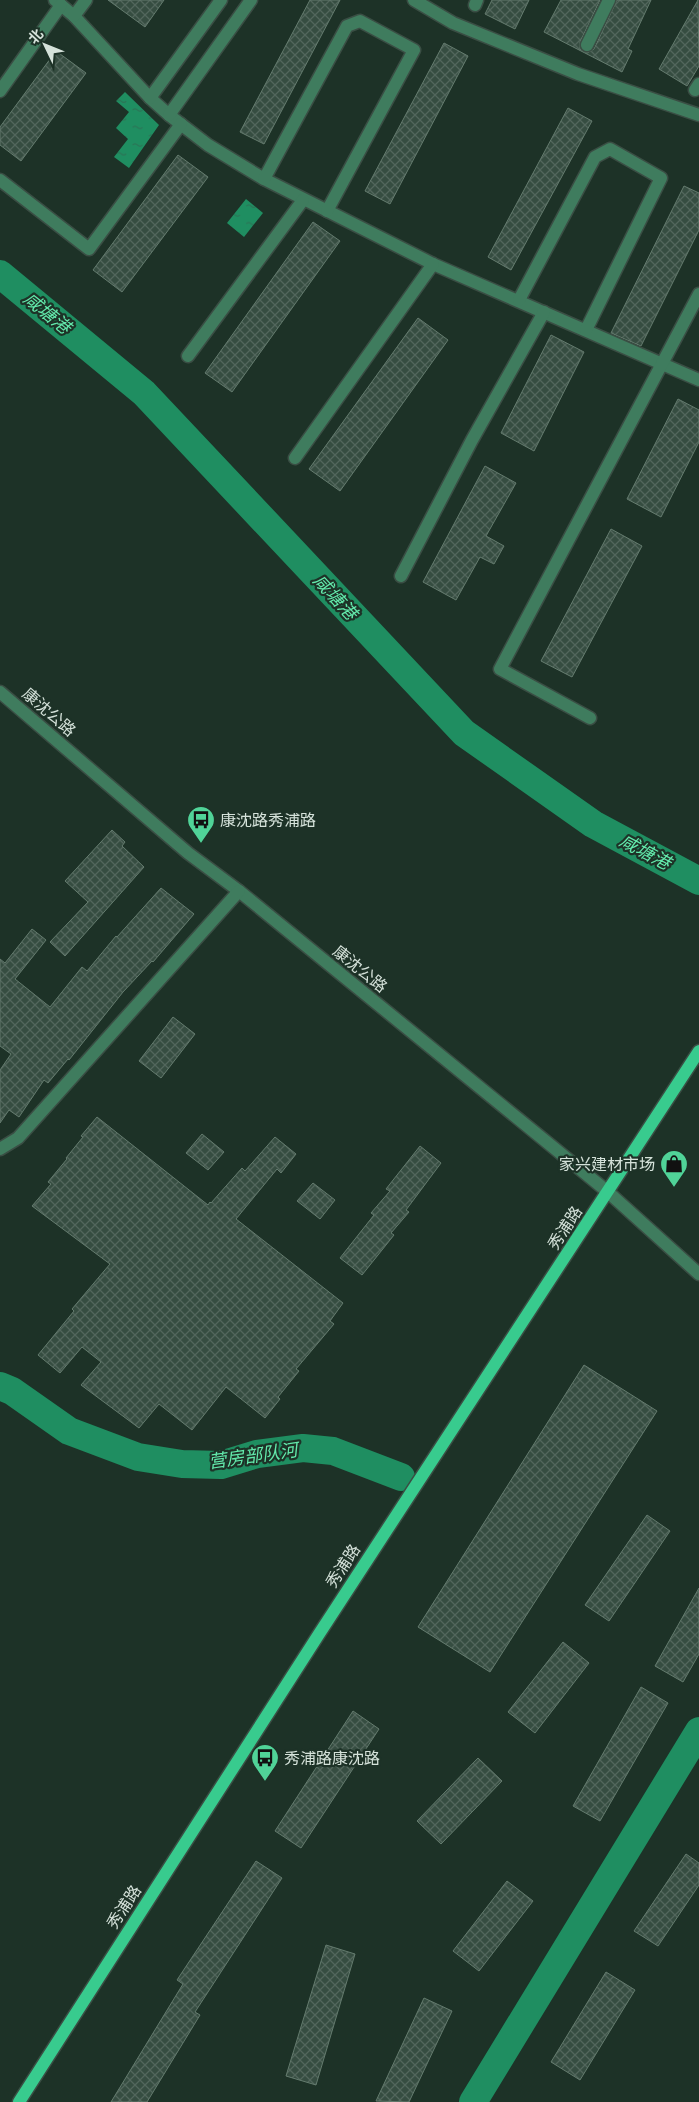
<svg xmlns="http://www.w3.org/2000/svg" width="699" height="2102" font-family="Cabin,'Noto Sans SC',sans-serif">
<defs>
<pattern id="water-ripples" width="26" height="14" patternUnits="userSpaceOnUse" patternTransform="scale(1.25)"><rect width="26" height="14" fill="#1f8e61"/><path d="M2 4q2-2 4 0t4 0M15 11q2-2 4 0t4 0" fill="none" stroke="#2b7456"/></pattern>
<pattern id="building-cross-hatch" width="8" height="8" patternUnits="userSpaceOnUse" patternTransform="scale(1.25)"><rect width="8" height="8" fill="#364d41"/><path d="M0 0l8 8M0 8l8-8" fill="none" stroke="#52665c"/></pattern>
</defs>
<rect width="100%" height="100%" fill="#1d3227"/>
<g fill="url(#water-ripples)">
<polygon points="125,92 159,125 129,168 114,157 128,139 116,128 129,112 116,101"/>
<polygon points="246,199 263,213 244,237 227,223"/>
</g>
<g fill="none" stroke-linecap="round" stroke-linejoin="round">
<g stroke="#1f8e61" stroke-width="28">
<polyline points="0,274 144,393 464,733 593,824 699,881"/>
<polyline points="0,1386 12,1391 69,1431 138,1457 182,1464 221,1465 257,1454 303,1448 333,1451 401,1477"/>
<polyline points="473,2102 699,1731"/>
</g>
</g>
<g fill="url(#building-cross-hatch)" stroke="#647b6e">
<polygon points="108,0 164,0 145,27"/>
<polygon points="310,0 340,0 264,144 240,132"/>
<polygon points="492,0 529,0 515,29 485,14"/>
<polygon points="561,0 600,0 580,42 580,49 587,53 594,49 617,0 651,0 628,49 632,51 622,72 544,32"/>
<polygon points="698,0 699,66 687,86 659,69"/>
<polygon points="444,43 468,56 390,204 365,191"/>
<polygon points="56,51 86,73 21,161 0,145 0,127"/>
<polygon points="568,108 592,121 511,270 488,257"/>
<polygon points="178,155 208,177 122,292 93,270"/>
<polygon points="684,186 699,193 699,230 641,346 611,333"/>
<polygon points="313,222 340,241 232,392 205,373"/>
<polygon points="418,318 448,340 340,491 309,469"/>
<polygon points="551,335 584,352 534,451 501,433"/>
<polygon points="678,399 699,410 699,442 661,517 627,499"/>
<polygon points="485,466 516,483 486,536 504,546 494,564 480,557 456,600 423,582"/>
<polygon points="611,529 642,546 572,677 541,661"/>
<polygon points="112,830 125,842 122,846 144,867 65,956 50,942 88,902 65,881"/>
<polygon points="161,888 194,914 153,962 152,961 123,992 69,1060 68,1059 48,1083 44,1080 19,1117 9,1110 0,1123 0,1070 11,1054 0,1046 0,959 5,963 32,929 46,940 15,979 50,1007 82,967 87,971 116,936 117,937"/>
<polygon points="173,1017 195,1034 161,1078 139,1061"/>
<polygon points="97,1117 208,1205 210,1202 211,1203 242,1168 245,1171 275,1137 296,1154 281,1173 277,1169 236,1219 343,1303 330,1321 334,1324 296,1369 299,1371 278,1397 280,1399 265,1418 226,1387 192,1430 159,1404 139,1428 81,1385 101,1362 82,1347 60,1373 38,1355 74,1311 72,1309 110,1264 32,1206 51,1184 48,1182 67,1159 66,1158 83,1137 81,1136"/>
<polygon points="202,1134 224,1152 208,1170 186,1153"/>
<polygon points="420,1146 441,1163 406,1210 409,1212 391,1233 394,1235 362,1275 340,1258 374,1215 371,1213 390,1191 386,1189"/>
<polygon points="313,1183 335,1200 320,1219 297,1201"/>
<polygon points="584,1365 657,1411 490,1672 418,1627"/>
<polygon points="647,1515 670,1531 609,1621 585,1605"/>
<polygon points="699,1588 699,1654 683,1682 655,1666"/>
<polygon points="563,1642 589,1663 535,1733 508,1712"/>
<polygon points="641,1687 668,1703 600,1821 573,1806"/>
<polygon points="353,1711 379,1729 301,1848 275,1831"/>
<polygon points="478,1758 502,1781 441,1844 417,1821"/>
<polygon points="686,1854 699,1863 699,1885 658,1946 634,1931"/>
<polygon points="256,1861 282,1878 195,2012 200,2015 147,2102 111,2102 183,1984 177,1980"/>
<polygon points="507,1881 533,1901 479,1971 453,1951"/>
<polygon points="326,1945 355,1954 316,2085 286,2076"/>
<polygon points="606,1972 635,1990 580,2080 551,2062"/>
<polygon points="424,1998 452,2011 409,2102 376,2101"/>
</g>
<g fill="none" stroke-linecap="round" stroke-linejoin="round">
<defs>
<g id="minor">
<polyline points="55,0 74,16 150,98 169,115 208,145 264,179 433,264 699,380"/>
<polyline points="414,0 453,23 578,74 699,115"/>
<polyline points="475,5 477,0"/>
<polyline points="74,16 86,0"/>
<polyline points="587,45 609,0"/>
<polyline points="695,90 699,84"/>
<polyline points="0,91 61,5"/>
<polyline points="150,98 221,0"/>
<polyline points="169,115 251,0"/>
<polyline points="264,179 347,26 360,21 414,50 327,211"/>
<polyline points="0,180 89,249 181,124"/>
<polyline points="519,300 595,157 610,149 661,178 586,330"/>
<polyline points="188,356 303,200"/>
<polyline points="295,458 433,264"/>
<polyline points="401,576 472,440 544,312"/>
<polyline points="0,692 188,853 239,891 608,1192 699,1274"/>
<polyline points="590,718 500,669 699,294"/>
<polyline points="0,1149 18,1138 239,891"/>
</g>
<polyline id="major" points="19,2102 319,1634 699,1051"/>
</defs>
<use href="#minor" stroke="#3a4e44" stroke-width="15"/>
<use href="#major" stroke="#3a4e44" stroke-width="15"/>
<use href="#minor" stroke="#3f7c5e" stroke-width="12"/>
<use href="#major" stroke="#38cb8e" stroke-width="12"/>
</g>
<defs>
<symbol id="bus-pin" viewBox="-11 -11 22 30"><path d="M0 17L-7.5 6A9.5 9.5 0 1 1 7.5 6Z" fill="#50d398" stroke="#1d3227"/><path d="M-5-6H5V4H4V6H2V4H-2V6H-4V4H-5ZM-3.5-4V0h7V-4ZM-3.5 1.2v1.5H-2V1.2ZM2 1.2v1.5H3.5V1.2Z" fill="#111"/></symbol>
<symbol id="shop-pin" viewBox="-11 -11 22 30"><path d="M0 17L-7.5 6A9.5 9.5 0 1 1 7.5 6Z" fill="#50d398" stroke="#1d3227"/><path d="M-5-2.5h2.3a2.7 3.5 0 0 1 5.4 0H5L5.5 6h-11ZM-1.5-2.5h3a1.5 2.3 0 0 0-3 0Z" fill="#111"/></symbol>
</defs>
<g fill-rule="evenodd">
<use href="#bus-pin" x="185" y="804" width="32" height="43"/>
<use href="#shop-pin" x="658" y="1148" width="32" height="43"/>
<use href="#bus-pin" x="249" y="1742" width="32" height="43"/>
</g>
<g text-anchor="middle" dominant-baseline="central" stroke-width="4.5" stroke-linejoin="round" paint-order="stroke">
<g font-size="16" fill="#d5e2da" stroke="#1d3227">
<text transform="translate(49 712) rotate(41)">康沈公路</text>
<text transform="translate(360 969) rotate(39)">康沈公路</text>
<text transform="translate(565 1228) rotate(-57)">秀浦路</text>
<text transform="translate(343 1566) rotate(-57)">秀浦路</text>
<text transform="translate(124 1907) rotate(-57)">秀浦路</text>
</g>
<g font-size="16" fill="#d5e2da" stroke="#1d3227" text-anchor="start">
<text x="220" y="820">康沈路秀浦路</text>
<text x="655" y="1164" text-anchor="end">家兴建材市场</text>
<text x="284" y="1758">秀浦路康沈路</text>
</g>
<g font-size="18" font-style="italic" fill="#63eaac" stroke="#1d3227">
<text transform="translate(47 313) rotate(39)">咸塘港</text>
<text transform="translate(335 597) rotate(47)">咸塘港</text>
<text transform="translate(645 852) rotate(28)">咸塘港</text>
<text transform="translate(253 1456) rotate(-8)">营房部队河</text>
</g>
</g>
<g transform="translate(45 45) rotate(313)" stroke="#1d3227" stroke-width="4" paint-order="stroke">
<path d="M0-4L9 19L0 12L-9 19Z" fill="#d5e2da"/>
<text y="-8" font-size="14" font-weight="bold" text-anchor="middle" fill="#d5e2da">北</text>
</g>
</svg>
